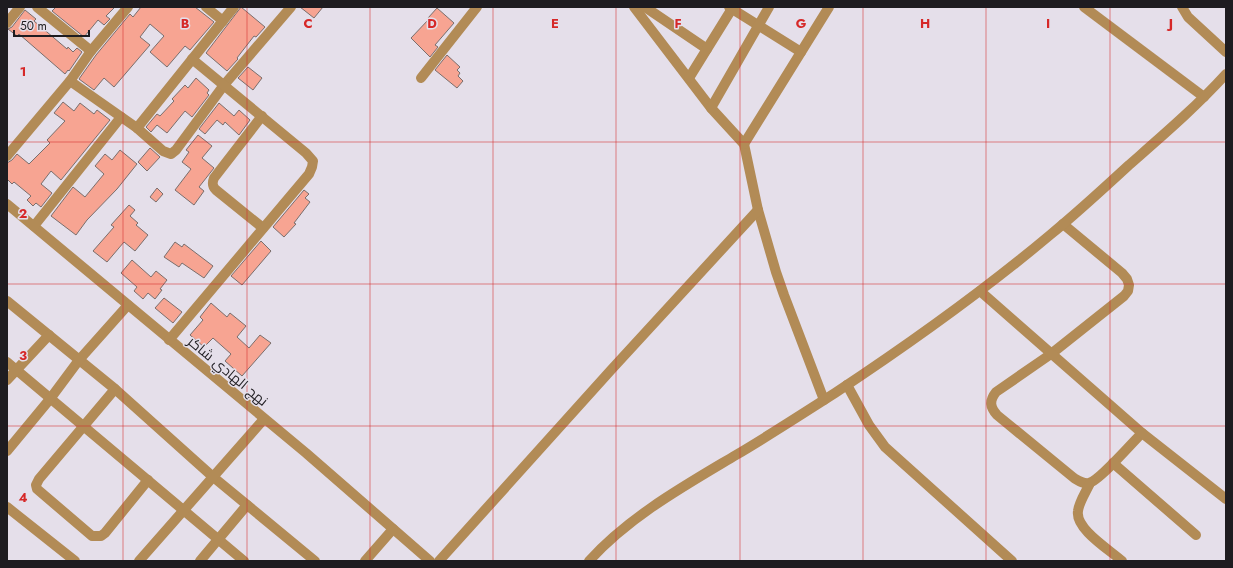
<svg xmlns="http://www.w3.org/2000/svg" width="1233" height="568" font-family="Jost,Cairo,sans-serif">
<rect width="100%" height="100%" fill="#e5dfea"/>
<g fill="#f7a492" stroke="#7a6e6c">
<polygon points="56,7 115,7 106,16 110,19 104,25 98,20 84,37 52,11"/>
<polygon points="141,7 195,7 214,22 190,50 185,46 167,67 150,52 164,36 150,24 140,37 150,45 114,87 104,78 94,90 79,79 96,55 130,14 133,17"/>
<polygon points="241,7 265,27 256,37 254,36 240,54 237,58 238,59 227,71 206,53"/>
<polygon points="300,7 323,7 314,18"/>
<polygon points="437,8 454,23 435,45 438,47 430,57 411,38 429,19 428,18"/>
<polygon points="25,10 36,19 34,21 67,49 68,47 73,52 77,48 82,52 69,71 68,70 65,74 19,34 17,36 8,29 12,27"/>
<polygon points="447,55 460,67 457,70 460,73 458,76 463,81 457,88 435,70"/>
<polygon points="248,67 262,78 253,90 238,78"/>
<polygon points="196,78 209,90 207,93 209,95 192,117 185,111 167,133 157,125 151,132 146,127 157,114 160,116 174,101 172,99 185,85 188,88"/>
<polygon points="63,102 74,111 80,103 94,114 97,110 110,120 61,180 51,171 41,184 52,193 41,207 36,203 33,206 27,200 31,196 14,182 12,184 7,179 7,163 12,160 17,154 29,164 50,143 47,140 65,121 54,113"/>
<polygon points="219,103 234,116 239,110 250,120 239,135 225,122 223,125 217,120 205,134 199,129"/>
<polygon points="198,135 212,146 202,158 214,168 199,187 204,191 194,205 175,190 191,169 182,162 189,152 186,150"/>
<polygon points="150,148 160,157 147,171 138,162"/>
<polygon points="120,150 137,164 117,189 87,220 76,235 51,216 73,187 85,197 104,174 95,166 105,154 112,160"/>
<polygon points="157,188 163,194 156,202 150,197"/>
<polygon points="304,190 309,194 305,198 310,202 294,223 296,224 284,237 273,227"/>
<polygon points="129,205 135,210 130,216 138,223 136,225 148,235 135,251 124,242 107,262 93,251 114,227 111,225"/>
<polygon points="261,241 271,251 242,285 231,276"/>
<polygon points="175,242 182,247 184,244 213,266 204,278 182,263 179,267 164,257"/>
<polygon points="132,260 151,277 156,271 167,280 160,289 162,290 155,299 148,293 143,299 134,291 137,287 121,273"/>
<polygon points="164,298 182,312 173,323 155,308"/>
<polygon points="211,303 227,317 230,313 246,326 237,337 249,348 260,335 271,343 242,376 225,361 231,354 213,338 204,347 190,335 203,320 200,317"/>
</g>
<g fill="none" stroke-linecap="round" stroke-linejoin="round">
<g stroke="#b28b56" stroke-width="10">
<polyline points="37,7 91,51"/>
<polyline points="206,7 223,21"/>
<polyline points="634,7 711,108 744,144 758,210 776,272 784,295 824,400"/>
<polyline points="645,7 707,49"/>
<polyline points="729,7 801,52"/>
<polyline points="1084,7 1204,97"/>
<polyline points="1182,7 1188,17 1226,52"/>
<polyline points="7,23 20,7"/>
<polyline points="421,78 477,7"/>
<polyline points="689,78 733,7"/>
<polyline points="70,81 137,128 163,151 171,154 176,150 224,85 291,7"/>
<polyline points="711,108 769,7"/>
<path d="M262,116L214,178C212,183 212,186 216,190L263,228"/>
<polyline points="137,128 234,7"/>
<polyline points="744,144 829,7"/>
<polyline points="7,156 70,81 91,51 128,7"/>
<polyline points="7,204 306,453 430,561"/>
<path d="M1063,224L1122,273L1127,279L1129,285L1128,291L1124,296L1051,354L996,392C989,401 990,407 997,415L1074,478C1079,481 1083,484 1089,483C1099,481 1133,442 1142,433"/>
<polyline points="34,226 121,117"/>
<polyline points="980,291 1142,433 1226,499"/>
<polyline points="7,301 115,389 212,476 315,561"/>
<polyline points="169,340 309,174 312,167 313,161 306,153 192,59"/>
<polyline points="7,362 244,561"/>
<polyline points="7,380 49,335"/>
<polyline points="847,385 869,425 885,447 1012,561"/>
<polyline points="115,389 39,479 36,485 37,489 92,536 101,536 105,533 148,480"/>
<polyline points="7,451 50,399 79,360 128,305"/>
<polyline points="1113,463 1196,535"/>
<path d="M1090,483C1086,492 1079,502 1078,511C1075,529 1110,550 1122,561"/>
<polyline points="7,507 75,561"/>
<polyline points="139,561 264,419"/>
<polyline points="200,561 247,505"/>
<polyline points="365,561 393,529"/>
<polyline points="439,561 611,370 758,210"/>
<path d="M589,561C630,516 684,486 736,455C770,435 802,414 835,393C909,344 982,292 1050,235C1077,213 1103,189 1129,165C1162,136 1196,107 1226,74"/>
</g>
</g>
<path fill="none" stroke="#d62828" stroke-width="1" stroke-opacity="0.55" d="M123,7V561M247,7V561M370,7V561M493,7V561M616,7V561M740,7V561M863,7V561M986,7V561M1110,7V561M7,142H1226M7,284H1226M7,426H1226"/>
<g text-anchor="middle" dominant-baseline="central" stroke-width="3" stroke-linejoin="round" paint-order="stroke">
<g font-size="14" fill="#1e1c20" stroke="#e5dfea">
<text transform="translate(228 371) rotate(40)">نهج الهادي شاكر</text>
</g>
</g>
<g font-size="13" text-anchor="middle" font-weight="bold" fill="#d62828" stroke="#e5dfea" stroke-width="3" stroke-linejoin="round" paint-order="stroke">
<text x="185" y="28">B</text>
<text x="308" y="28">C</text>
<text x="432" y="28">D</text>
<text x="555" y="28">E</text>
<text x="678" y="28">F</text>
<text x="801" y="28">G</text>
<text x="925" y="28">H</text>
<text x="1048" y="28">I</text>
<text x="1171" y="28">J</text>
<text x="23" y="76">1</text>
<text x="23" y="218">2</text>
<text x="23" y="360">3</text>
<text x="23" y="502">4</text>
</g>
<rect width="1233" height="568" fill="none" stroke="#1e1c20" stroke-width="16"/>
<path d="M14 30v6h75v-6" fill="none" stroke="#1e1c20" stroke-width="2"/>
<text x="20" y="30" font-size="12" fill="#1e1c20" stroke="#e5dfea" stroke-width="3" paint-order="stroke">50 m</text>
</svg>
